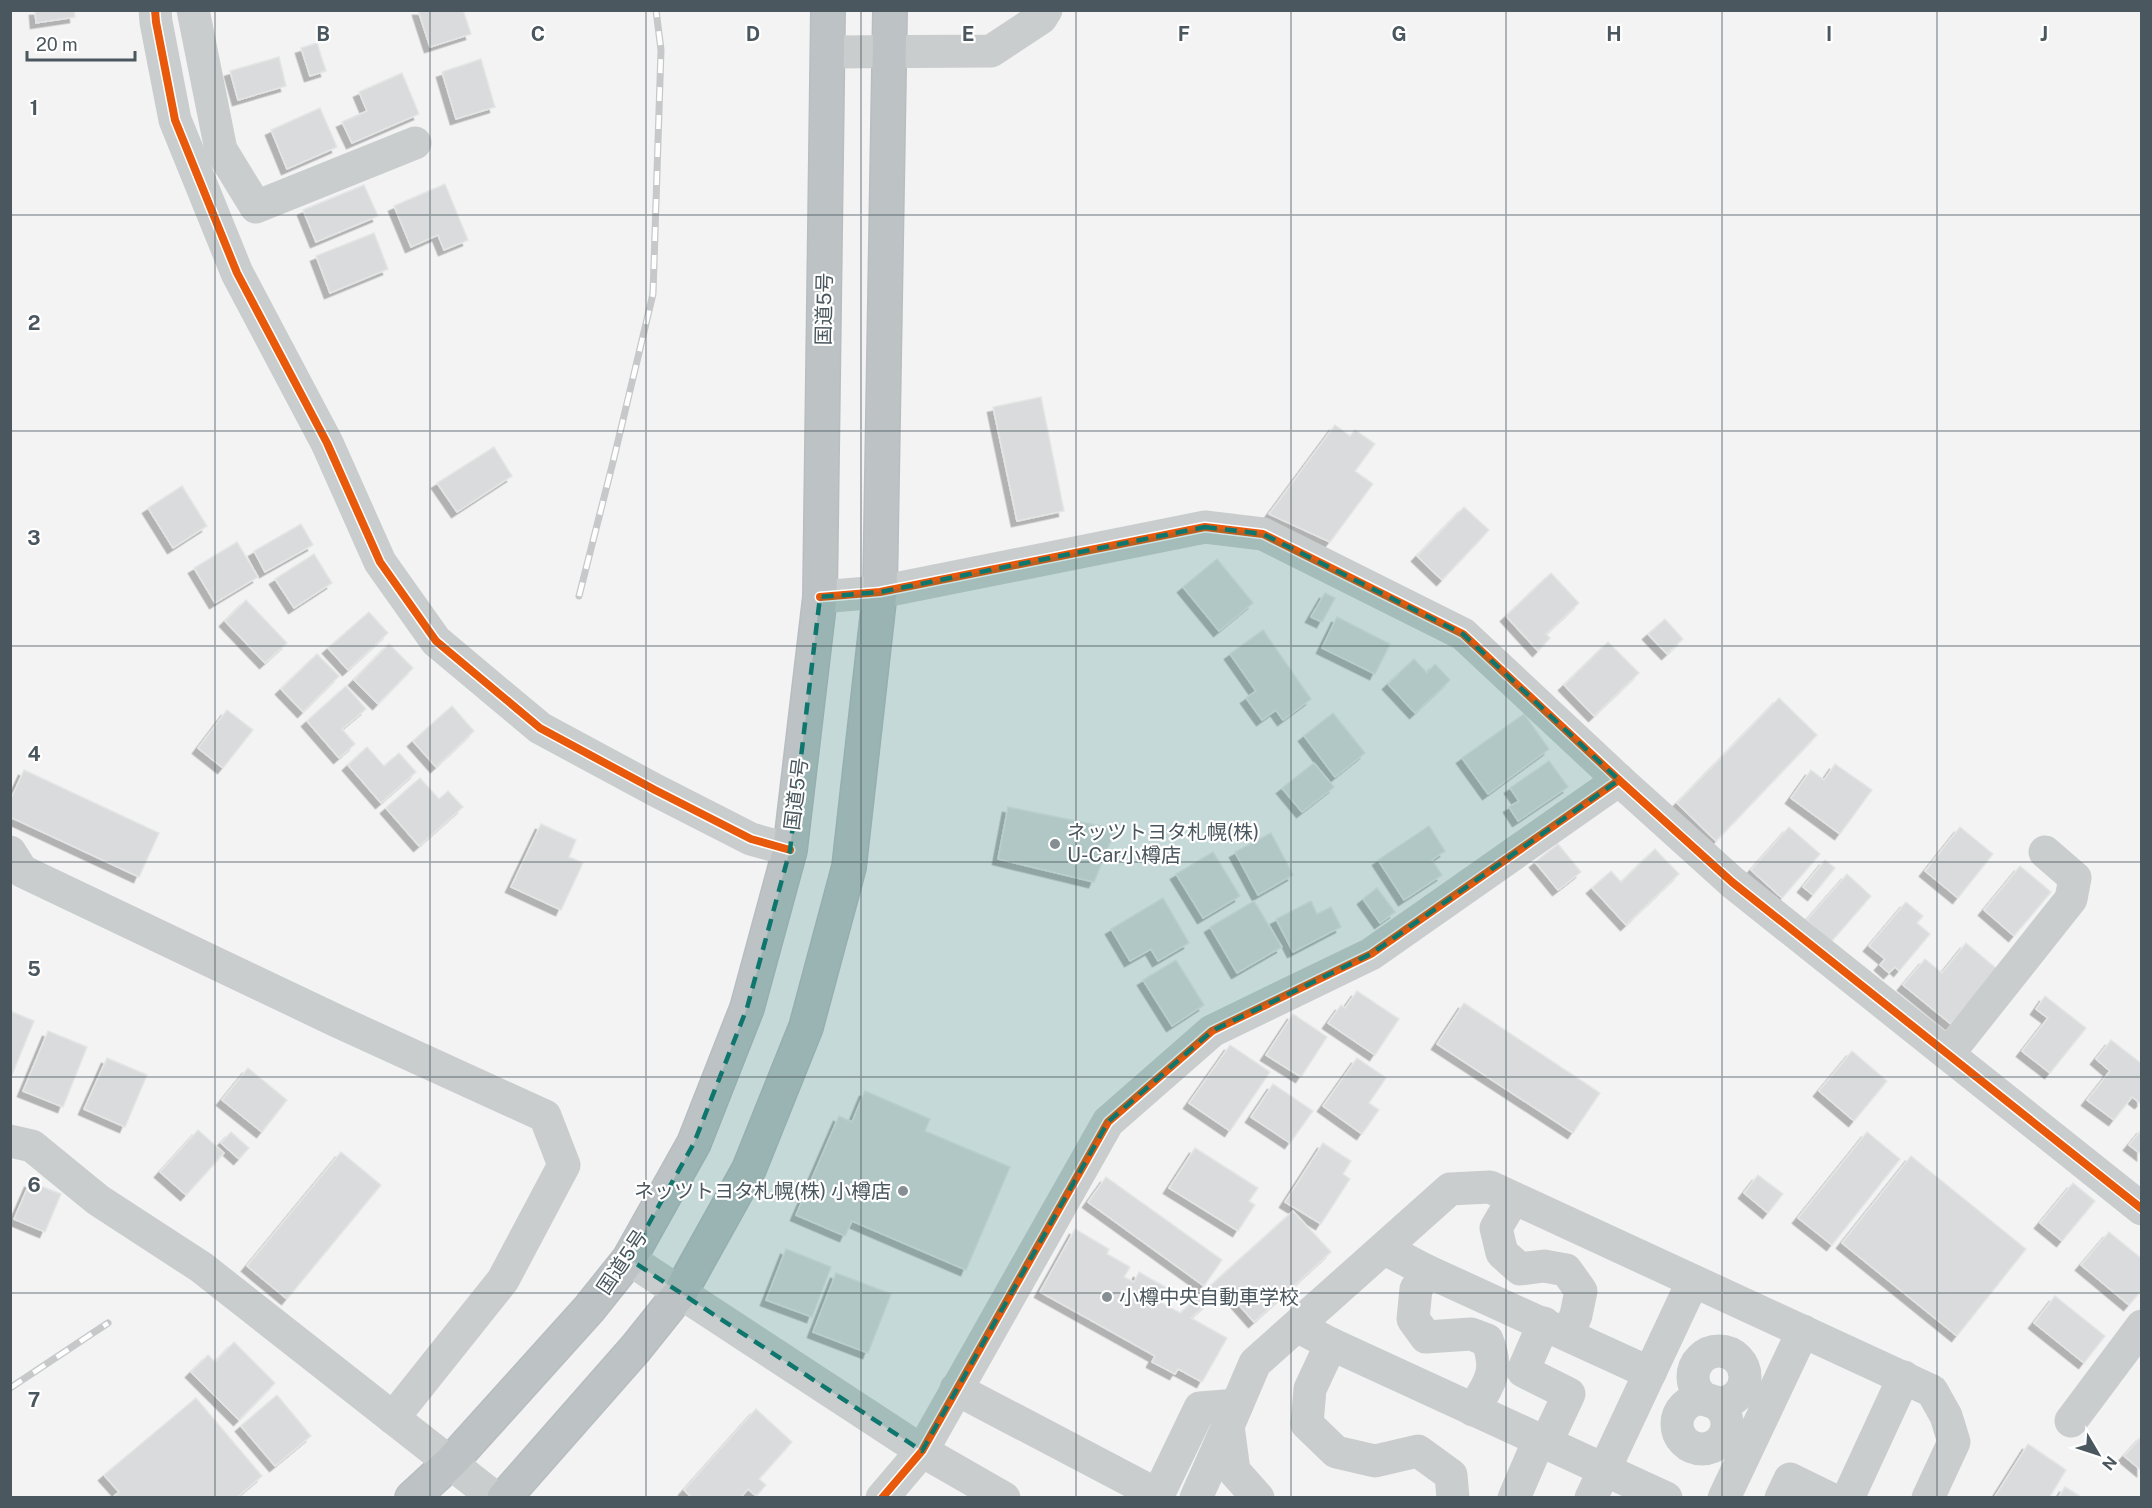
<svg xmlns="http://www.w3.org/2000/svg" width="2152" height="1508" font-family="'Public Sans','Noto Sans JP',sans-serif">
<defs>
<filter id="shadow"><feDropShadow dx="-5.5" dy="5.5" stdDeviation="0" flood-color="#0004"/></filter>
</defs>
<rect width="100%" height="100%" fill="#f3f3f3"/>
<g fill="#dadbdc" stroke="#e4e5e5" stroke-width="1.5" filter="url(#shadow)">
<polygon points="35,10 74,10 75,17 36,23"/>
<polygon points="418,10 463,10 471,34 430,47"/>
<polygon points="317,43 326,71 310,76 301,48"/>
<polygon points="279,57 286,86 238,100 230,71"/>
<polygon points="481,59 495,107 456,119 442,72"/>
<polygon points="402,73 419,114 352,143 342,122 367,111 359,92"/>
<polygon points="320,108 337,147 287,169 271,130"/>
<polygon points="445,184 468,240 444,250 438,235 411,247 394,206"/>
<polygon points="364,185 378,216 316,242 303,210"/>
<polygon points="374,233 388,269 330,293 316,256"/>
<polygon points="1041,397 1064,511 1017,521 993,407"/>
<polygon points="1335,425 1350,436 1355,430 1375,444 1355,471 1373,484 1330,542 1269,514"/>
<polygon points="494,447 512,476 457,512 437,483"/>
<polygon points="182,486 207,526 173,548 148,508"/>
<polygon points="1464,507 1489,530 1442,580 1417,556"/>
<polygon points="301,524 313,545 265,572 254,551"/>
<polygon points="237,542 258,577 215,603 194,568"/>
<polygon points="314,554 332,583 294,608 275,579"/>
<polygon points="1217,559 1253,603 1219,631 1183,587"/>
<polygon points="1551,573 1579,603 1546,634 1550,638 1538,651 1506,616"/>
<polygon points="1325,593 1335,598 1322,622 1311,617"/>
<polygon points="246,600 287,643 265,663 225,621"/>
<polygon points="369,612 388,633 348,670 328,648"/>
<polygon points="1337,617 1390,644 1375,674 1322,648"/>
<polygon points="1665,619 1683,639 1667,654 1648,634"/>
<polygon points="1263,630 1311,699 1283,720 1276,710 1262,720 1246,698 1256,691 1230,654"/>
<polygon points="1608,642 1639,673 1594,716 1564,685"/>
<polygon points="389,644 413,668 378,704 354,680"/>
<polygon points="317,654 339,676 303,712 281,689"/>
<polygon points="1414,659 1427,673 1435,664 1450,680 1415,713 1388,684"/>
<polygon points="346,686 366,709 342,729 355,744 339,758 307,721"/>
<polygon points="1779,698 1817,735 1716,841 1677,803"/>
<polygon points="452,706 474,731 436,767 413,741"/>
<polygon points="227,710 253,730 223,768 198,748"/>
<polygon points="1333,713 1365,753 1335,777 1304,736"/>
<polygon points="1524,714 1549,749 1488,794 1462,758"/>
<polygon points="367,747 384,766 399,753 416,772 381,803 348,765"/>
<polygon points="1549,761 1568,787 1518,821 1509,807 1519,801 1510,788"/>
<polygon points="1314,763 1334,787 1302,812 1282,788"/>
<polygon points="1835,764 1872,790 1840,834 1791,798 1811,770 1824,780"/>
<polygon points="24,770 159,833 139,877 10,817 10,801"/>
<polygon points="420,778 439,799 448,791 463,807 419,846 386,808"/>
<polygon points="1008,807 1116,829 1094,882 998,859"/>
<polygon points="541,824 576,840 569,857 583,863 561,910 511,887"/>
<polygon points="1429,826 1445,851 1432,860 1442,875 1404,900 1378,860"/>
<polygon points="1789,827 1820,854 1782,898 1751,870"/>
<polygon points="1960,827 1993,854 1958,898 1925,871"/>
<polygon points="1271,833 1293,875 1258,895 1235,852"/>
<polygon points="1558,844 1581,872 1558,890 1535,862"/>
<polygon points="1655,849 1679,874 1626,925 1592,888 1611,871 1621,882"/>
<polygon points="1213,852 1240,896 1203,918 1176,874"/>
<polygon points="1825,860 1835,868 1813,895 1803,887"/>
<polygon points="2020,866 2051,892 2014,936 1984,910"/>
<polygon points="1847,874 1871,896 1831,942 1807,920"/>
<polygon points="1377,888 1395,912 1380,923 1363,899"/>
<polygon points="1163,898 1189,943 1158,961 1151,949 1130,961 1111,929"/>
<polygon points="1254,901 1282,947 1237,973 1210,927"/>
<polygon points="1311,901 1317,914 1331,907 1341,927 1293,952 1276,919"/>
<polygon points="1906,902 1923,916 1917,923 1930,934 1899,971 1895,967 1889,973 1880,965 1885,959 1869,946"/>
<polygon points="1966,943 1997,969 1951,1024 1903,985 1925,959 1942,973"/>
<polygon points="1176,960 1204,1005 1172,1026 1143,980"/>
<polygon points="1357,991 1399,1019 1375,1055 1328,1023 1341,1005 1345,1008"/>
<polygon points="2045,996 2086,1028 2050,1073 2022,1051 2048,1018 2036,1009"/>
<polygon points="1464,1003 1600,1093 1573,1133 1437,1044"/>
<polygon points="10,1011 34,1021 12,1075 10,1074"/>
<polygon points="1293,1014 1327,1037 1301,1077 1266,1055"/>
<polygon points="48,1031 87,1047 63,1107 23,1091"/>
<polygon points="2111,1040 2142,1064 2142,1101 2140,1103 2132,1097 2114,1120 2087,1100 2110,1071 2096,1059"/>
<polygon points="1230,1045 1270,1072 1230,1131 1189,1103"/>
<polygon points="1852,1051 1887,1081 1854,1121 1819,1091"/>
<polygon points="107,1058 147,1075 125,1127 84,1109"/>
<polygon points="1357,1058 1386,1078 1369,1103 1379,1110 1362,1134 1323,1106"/>
<polygon points="248,1068 287,1100 262,1132 222,1100"/>
<polygon points="1273,1084 1313,1111 1290,1143 1251,1117"/>
<polygon points="865,1091 930,1119 925,1131 1010,1167 966,1270 852,1221 845,1236 796,1215 839,1116 852,1122"/>
<polygon points="2142,1129 2142,1155 2129,1145"/>
<polygon points="198,1130 224,1153 186,1195 160,1172"/>
<polygon points="231,1132 249,1148 239,1159 221,1143"/>
<polygon points="1867,1132 1900,1159 1832,1245 1798,1218"/>
<polygon points="1323,1143 1351,1161 1343,1174 1350,1179 1321,1224 1285,1202"/>
<polygon points="1195,1148 1258,1188 1249,1201 1255,1205 1238,1231 1169,1188"/>
<polygon points="341,1152 381,1185 287,1299 247,1266"/>
<polygon points="1911,1156 2026,1249 1957,1336 1842,1243"/>
<polygon points="1758,1175 1783,1194 1768,1213 1744,1193"/>
<polygon points="1106,1177 1222,1260 1204,1286 1088,1202"/>
<polygon points="30,1182 61,1194 45,1232 14,1219"/>
<polygon points="2073,1183 2095,1201 2062,1241 2040,1223"/>
<polygon points="1293,1211 1331,1252 1254,1322 1224,1288 1191,1318 1227,1338 1202,1382 1178,1369 1175,1374 1152,1362 1155,1356 1040,1292 1075,1229 1109,1249 1107,1254 1130,1267 1124,1277 1134,1282 1139,1272 1169,1289 1162,1303 1180,1313"/>
<polygon points="2109,1232 2142,1259 2142,1290 2129,1305 2081,1265"/>
<polygon points="786,1249 831,1267 812,1317 766,1300"/>
<polygon points="836,1273 891,1294 868,1353 813,1332"/>
<polygon points="2055,1296 2105,1336 2084,1363 2034,1323"/>
<polygon points="234,1342 275,1383 239,1420 191,1372 208,1355 215,1362"/>
<polygon points="277,1395 311,1436 275,1466 241,1426"/>
<polygon points="196,1398 262,1476 236,1498 112,1498 119,1492 104,1475"/>
<polygon points="756,1409 792,1442 759,1479 766,1485 756,1496 748,1489 740,1498 692,1498 684,1490"/>
<polygon points="2142,1436 2142,1471 2124,1456"/>
<polygon points="2028,1444 2066,1470 2049,1498 1994,1498"/>
<polygon points="2065,1487 2083,1498 2058,1498"/>
</g>
<g fill="none" stroke-linecap="round" stroke-linejoin="round">
<defs>
<g id="highway">
<polyline points="412,1498 451,1462 589,1309 629,1259 694,1143 747,1008 790,850 820,597 828,10"/>
<polyline points="504,1498 636,1348 680,1293 749,1169 806,1027 849,867 880,592 890,10"/>
</g>
</defs>
<use href="#highway" stroke="#b8bdc1" stroke-width="36"/>
<g stroke="#cacdce" stroke-width="33">
<polyline points="155,10 156,22 175,120 237,273 327,443 380,562 436,641 540,728 655,790 751,839 790,850"/>
<polyline points="193,10 221,150 256,207 415,143"/>
<polyline points="828,52 991,51 1041,18 1046,10"/>
<polyline points="820,597 880,592 1205,527 1263,534 1463,634 1619,780 1732,882 2142,1209"/>
<polyline points="10,852 22,871 337,1021 545,1116 564,1165 503,1280 393,1418"/>
<polyline points="1948,1054 2071,899 2075,878 2045,852"/>
<polyline points="10,1141 32,1146 98,1200 201,1267 495,1498"/>
<polyline points="1513,1199 1496,1228 1502,1253 1520,1269 1544,1266 1566,1270 1581,1291 1576,1315 1568,1335"/>
<polyline points="1385,1249 1427,1271 1650,1373"/>
<polyline points="629,1259 922,1451 1004,1498"/>
<path d="M1427,1271L1416,1289L1413,1319L1426,1337L1471,1334L1487,1340C1500,1371 1489,1384 1473,1410"/>
<polyline points="1544,1323 1523,1371 1569,1394 1546,1443"/>
<polyline points="1297,1326 1331,1344 1666,1498"/>
<polyline points="1331,1344 1310,1389 1307,1424 1336,1452 1375,1461 1418,1451 1451,1475 1453,1498"/>
<circle cx="1719" cy="1377" r="26"/>
<polyline points="956,1389 1158,1495"/>
<circle cx="1702" cy="1424" r="25"/>
<polyline points="2071,1421 2142,1326"/>
<polyline points="882,1498 922,1451 1108,1122 1212,1031 1371,954 1619,780"/>
<polyline points="1160,1498 1158,1495 1200,1408 1237,1405"/>
<polyline points="1196,1498 1228,1426"/>
<polyline points="1258,1498 1234,1471 1228,1426 1255,1363 1450,1189 1490,1187 1932,1391 1946,1416 1954,1442 1928,1498"/>
<polyline points="1514,1498 1539,1440"/>
<polyline points="1591,1498 1693,1281"/>
<polyline points="1724,1498 1803,1331"/>
<polyline points="1781,1498 1790,1479 1829,1498"/>
<polyline points="1848,1498 1904,1377"/>
</g>
<use href="#highway" stroke="#bdc2c5" stroke-width="33"/>
<defs>
<g id="rail">
<polyline points="579,596 613,462 653,294 661,50 656,10"/>
<polyline points="10,1388 108,1323"/>
</g>
</defs>
<use href="#rail" stroke="#c6c8c9" stroke-width="7"/>
<use href="#rail" stroke="#fff" stroke-width="4.5" stroke-dasharray="14" stroke-linecap="butt"/>
<defs>
<g id="cycleway">
<polyline points="155,10 156,22 175,120 237,273 327,443 380,562 436,641 540,728 655,790 751,839 790,850"/>
<polyline points="820,597 880,592 1205,527 1263,534 1463,634 1619,780 1732,882 2142,1209"/>
<polyline points="882,1498 922,1451 1108,1122 1212,1031 1371,954 1619,780"/>
</g>
</defs>
<use href="#cycleway" stroke="#fff" stroke-width="11"/>
<use href="#cycleway" stroke="#e8590c" stroke-width="8"/>
</g>
<path fill="#0f766e" fill-opacity="0.2" stroke="#0f766e" stroke-width="4.5" stroke-dasharray="12 8" stroke-linejoin="round" d="M1205,527L1263,534L1463,634L1619,780L1371,954L1212,1031L1108,1122L922,1451L629,1259L694,1143L747,1008L790,850L820,597L880,592Z"/>
<path fill="none" stroke="#4a575e" stroke-width="1.5" stroke-opacity="0.55" d="M215,10V1498M430,10V1498M646,10V1498M861,10V1498M1076,10V1498M1291,10V1498M1506,10V1498M1722,10V1498M1937,10V1498M10,215H2142M10,431H2142M10,646H2142M10,862H2142M10,1077H2142M10,1293H2142"/>
<g fill="#858e92" stroke="#fff" stroke-width="2">
<circle cx="1055" cy="844" r="6"/>
<circle cx="903" cy="1191" r="6"/>
<circle cx="1107" cy="1297" r="6"/>
</g>
<g text-anchor="middle" dominant-baseline="central" stroke-width="4.5" stroke-linejoin="round" paint-order="stroke">
<g font-size="20" fill="#4a575e" stroke="#fff">
<text transform="translate(824 309) rotate(-89)">国道5号</text>
<text transform="translate(796 794) rotate(-83)">国道5号</text>
<text transform="translate(622 1262) rotate(-56)">国道5号</text>
</g>
<g font-size="20" fill="#4a575e" stroke="#fff" text-anchor="start">
<text x="1067" y="832">ネッツトヨタ札幌(株)<tspan x="1067" dy="23">U-Car小樽店</tspan></text>
<text x="891" y="1191" text-anchor="end">ネッツトヨタ札幌(株) 小樽店</text>
<text x="1119" y="1297">小樽中央自動車学校</text>
</g>
</g>
<g font-size="20" text-anchor="middle" font-weight="bold" fill="#4a575e" stroke="#fff" stroke-width="4.5" stroke-linejoin="round" paint-order="stroke">
<text x="323" y="41">B</text>
<text x="538" y="41">C</text>
<text x="753" y="41">D</text>
<text x="968" y="41">E</text>
<text x="1184" y="41">F</text>
<text x="1399" y="41">G</text>
<text x="1614" y="41">H</text>
<text x="1829" y="41">I</text>
<text x="2044" y="41">J</text>
<text x="34" y="115">1</text>
<text x="34" y="330">2</text>
<text x="34" y="545">3</text>
<text x="34" y="761">4</text>
<text x="34" y="976">5</text>
<text x="34" y="1192">6</text>
<text x="34" y="1407">7</text>
</g>
<rect width="2152" height="1508" fill="none" stroke="#4a575e" stroke-width="24"/>
<g transform="translate(2098 1454) rotate(129)" stroke="#ffffff" stroke-width="4.5" paint-order="stroke">
<path d="M0-4.5L10 22L0 15L-10 22Z" fill="#4a575e"/>
<text y="-9" font-size="16" font-weight="bold" text-anchor="middle" fill="#4a575e">N</text>
</g>
<path d="M27 51v9h108v-9" fill="none" stroke="#4a575e" stroke-width="3"/>
<text x="36" y="51" font-size="18" fill="#4a575e" stroke="#ffffff" stroke-width="4.5" paint-order="stroke">20 m</text>
</svg>
